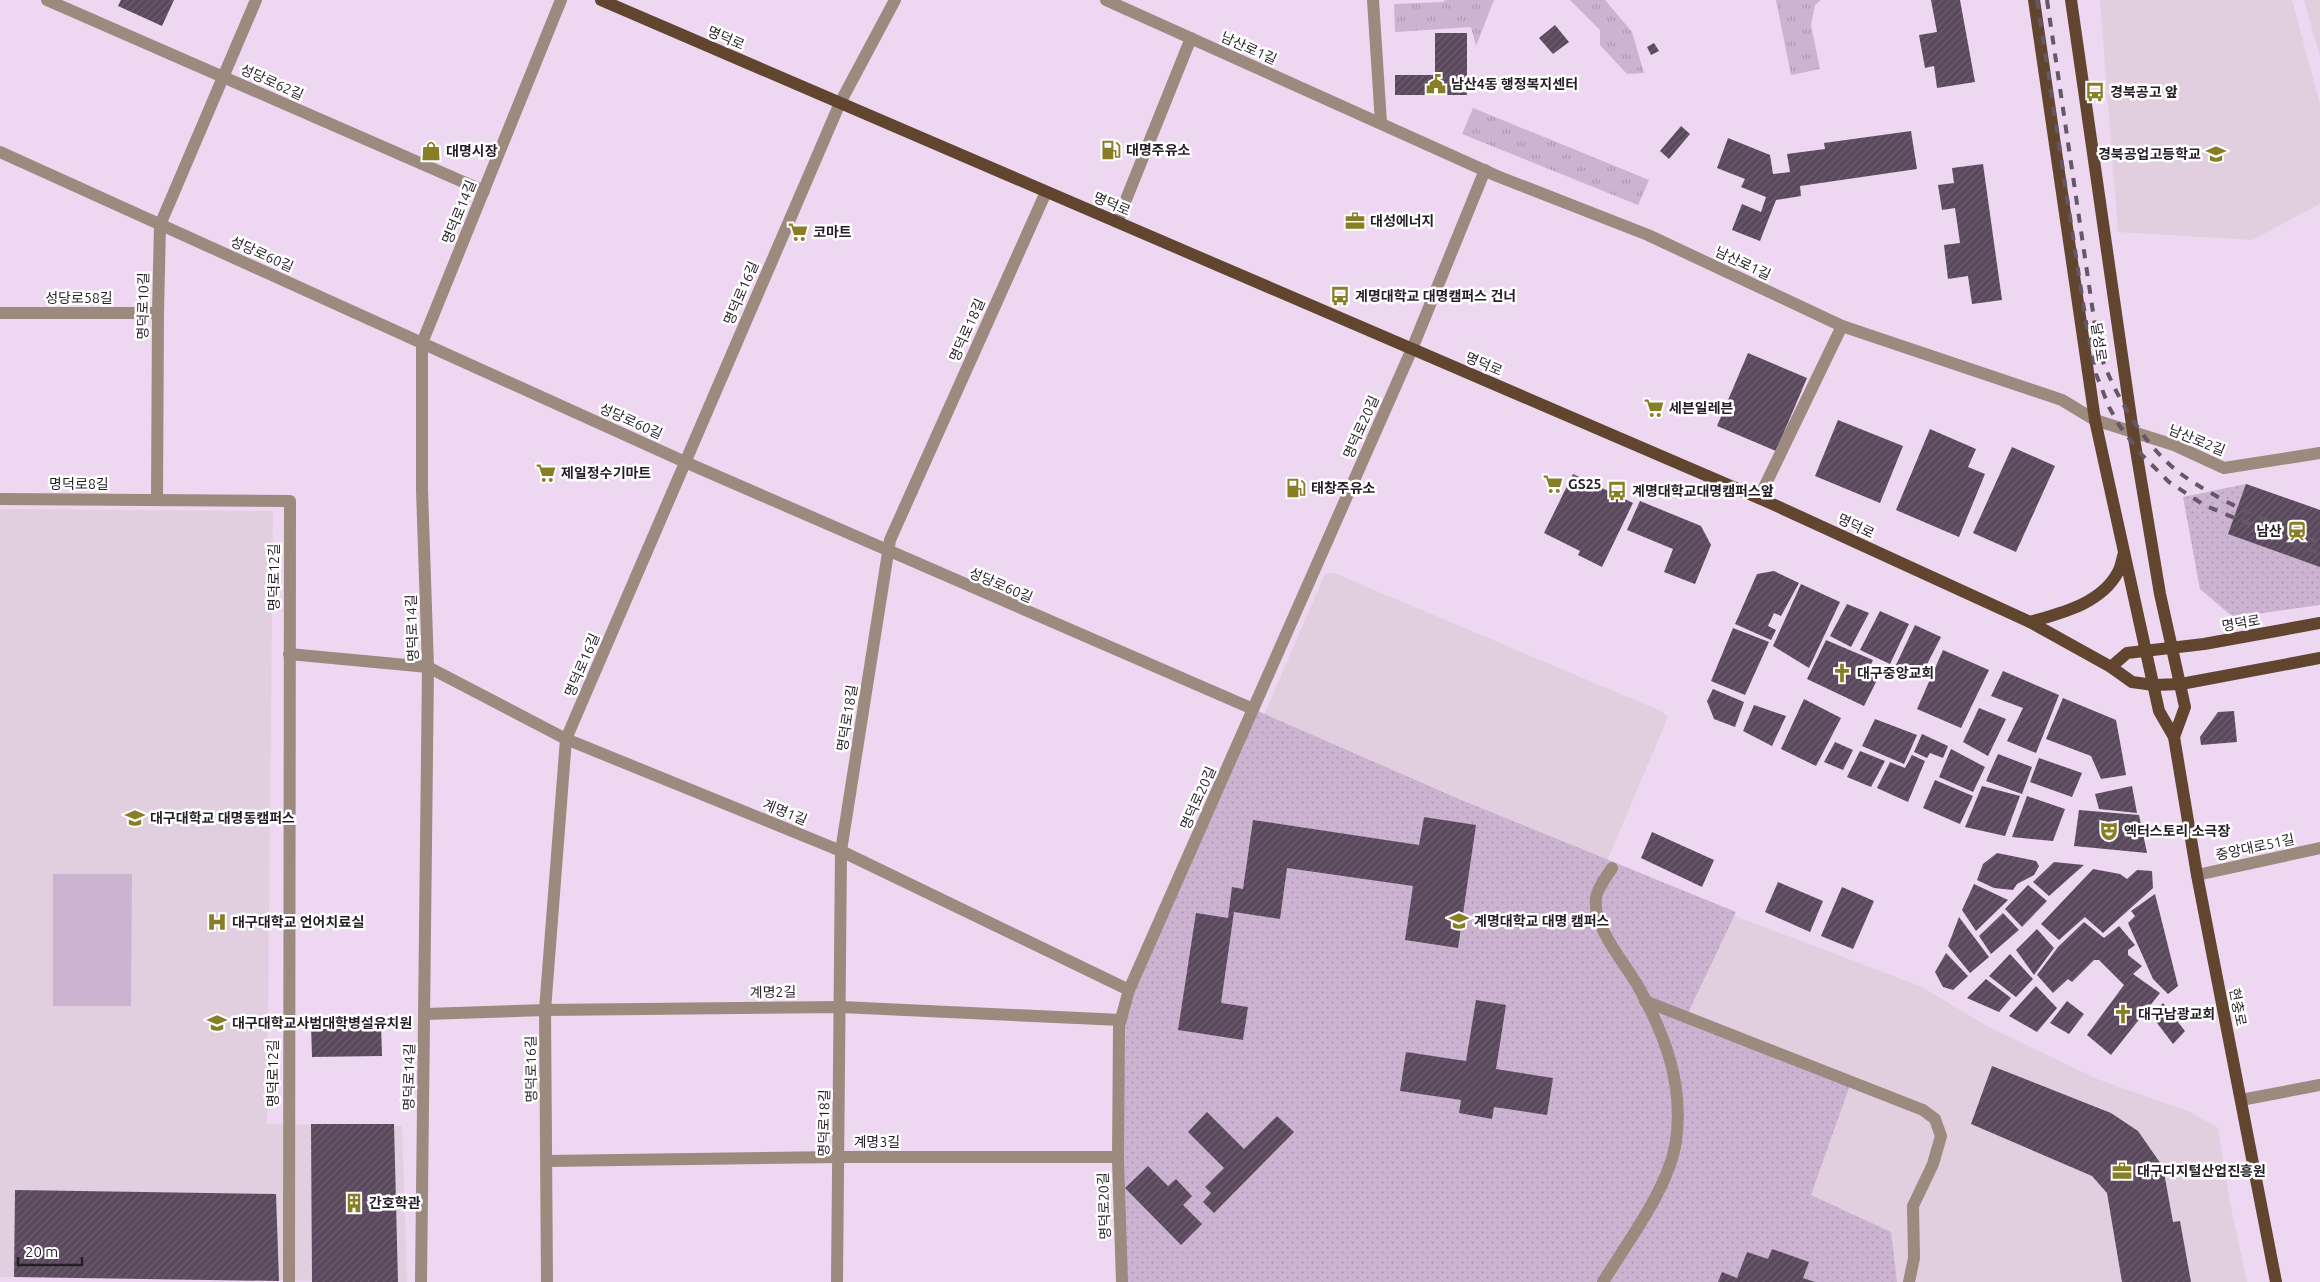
<svg xmlns="http://www.w3.org/2000/svg" width="2320" height="1282" font-family="Ubuntu,'Noto Sans KR',sans-serif">
<defs>
<pattern id="grass-tufts" width="24" height="20" patternUnits="userSpaceOnUse" patternTransform="scale(1.25)"><rect width="24" height="20" fill="#ccb3d1"/><path d="M3 7l-1-3M5 7V3M7 7l1-3M15 17l-1-3M17 17v-4M19 17l1-3" fill="none" stroke="#af9ab3"/></pattern>
<pattern id="park-dots" width="8" height="8" patternUnits="userSpaceOnUse" patternTransform="scale(1.25)"><rect width="8" height="8" fill="#ccb3d1"/><path d="M2 2h.1M6 6h.1" fill="none" stroke="#af9ab3" stroke-width="1.8" stroke-linecap="round"/></pattern>
<pattern id="building-hatch" width="6" height="6" patternUnits="userSpaceOnUse" patternTransform="scale(1.25)"><rect width="6" height="6" fill="#5a485d"/><path d="M-1 1l2-2M0 6l6-6M5 7l2-2" fill="none" stroke="#6e5f70"/></pattern>
</defs>
<rect width="100%" height="100%" fill="#edd7f1"/>
<g fill="#e1cfe0">
<polygon points="2100,0 2292,0 2320,104 2320,204 2252,240 2118,232"/>
<polygon points="2304,0 2320,0 2320,57"/>
<polygon points="0,509 273,511 267,1124 402,1126 407,1282 0,1277"/>
<polygon points="1334,573 1661,711 1668,717 1607,861 1611,869 1922,987 1985,1025 2097,1079 2190,1112 2218,1128 2230,1203 2247,1282 1131,1282 1258,729 1325,574"/>
</g>
<g fill="url(#grass-tufts)">
<polygon points="1445,0 1494,0 1476,46 1471,27 1395,32 1394,4 1443,2"/>
<polygon points="1570,0 1605,0 1632,32 1644,73 1627,74 1600,45 1600,30"/>
<polygon points="1776,0 1821,0 1815,5 1811,25 1820,69 1791,75"/>
<polygon points="1473,108 1649,180 1638,205 1462,134"/>
</g>
<g fill="url(#park-dots)">
<polygon points="2246,484 2320,510 2320,605 2233,617 2200,589 2183,497"/>
<polygon points="1253,709 1459,799 1736,912 1686,1017 1851,1082 1811,1195 1891,1232 1897,1282 1122,1282 1121,1020"/>
</g>
<polygon fill="#ccb3d1" points="53,874 132,874 131,1006 53,1006"/>
<g fill="url(#building-hatch)">
<polygon points="121,0 174,0 162,26 118,6"/>
<polygon points="1931,0 1960,0 1975,82 1937,88 1934,66 1925,68 1919,35 1937,32"/>
<polygon points="1555,25 1569,42 1553,54 1539,38"/>
<polygon points="1435,33 1467,33 1467,95 1395,95 1395,75 1435,75"/>
<polygon points="1654,43 1659,51 1651,55 1647,47"/>
<polygon points="1681,126 1690,134 1669,159 1660,151"/>
<polygon points="1911,131 1917,169 1800,186 1801,196 1776,200 1760,241 1732,230 1742,204 1761,212 1766,197 1741,187 1745,179 1717,168 1728,138 1770,155 1773,174 1790,172 1787,154 1825,149 1824,143"/>
<polygon points="1983,164 2002,300 1972,304 1968,276 1948,279 1944,245 1960,243 1955,208 1942,210 1938,185 1954,183 1952,168"/>
<polygon points="1748,353 1807,378 1776,451 1717,426"/>
<polygon points="1838,420 1903,446 1880,503 1815,476"/>
<polygon points="1930,429 1976,449 1968,467 1985,474 1959,537 1896,510"/>
<polygon points="2012,447 2055,466 2016,552 1973,533"/>
<polygon points="1573,474 1633,503 1602,567 1578,555 1580,551 1544,533"/>
<polygon points="2246,484 2320,510 2320,567 2228,534"/>
<polygon points="1640,501 1701,526 1711,545 1695,584 1664,572 1673,549 1627,530"/>
<polygon points="1774,571 1799,583 1781,616 1774,613 1768,626 1776,630 1771,640 1735,624 1757,574"/>
<polygon points="1801,584 1840,602 1809,668 1773,646"/>
<polygon points="1847,604 1869,613 1851,647 1830,636"/>
<polygon points="1880,611 1909,624 1890,664 1860,650"/>
<polygon points="1915,625 1941,637 1920,678 1895,667"/>
<polygon points="1733,628 1769,642 1745,695 1711,681"/>
<polygon points="1826,640 1873,660 1868,671 1879,676 1864,706 1807,679"/>
<polygon points="1943,650 1989,670 1961,728 1917,709"/>
<polygon points="2003,671 2059,695 2036,753 2007,741 2023,708 1991,696"/>
<polygon points="1713,689 1744,702 1735,727 1714,719 1707,701"/>
<polygon points="2063,698 2116,720 2126,775 2101,779 2091,756 2046,739"/>
<polygon points="1804,699 1841,718 1816,766 1781,749"/>
<polygon points="1754,705 1786,716 1772,746 1743,731"/>
<polygon points="1979,708 2006,719 1988,756 1963,742"/>
<polygon points="2234,711 2237,742 2201,745 2200,737 2218,712"/>
<polygon points="1875,719 1917,735 1904,764 1862,746"/>
<polygon points="1922,734 1948,746 1943,758 1930,753 1927,758 1914,752"/>
<polygon points="1835,742 1853,750 1843,770 1824,762"/>
<polygon points="1951,749 1985,767 1973,792 1939,777"/>
<polygon points="1860,751 1885,761 1871,787 1847,777"/>
<polygon points="1998,754 2032,767 2022,794 1986,781"/>
<polygon points="1912,755 1925,761 1908,802 1877,788 1890,762 1905,768"/>
<polygon points="2039,758 2082,773 2072,797 2030,782"/>
<polygon points="1935,780 1973,796 1960,824 1923,808"/>
<polygon points="1982,786 2020,796 2005,836 1965,827"/>
<polygon points="2132,786 2137,813 2099,809 2095,794"/>
<polygon points="2027,796 2065,809 2053,841 2012,837"/>
<polygon points="2079,810 2139,815 2147,853 2074,846"/>
<polygon points="1424,817 1476,825 1458,948 1405,940 1413,886 1287,868 1280,919 1234,912 1221,1003 1248,1007 1243,1040 1178,1030 1196,913 1228,918 1232,887 1243,889 1253,820 1419,845"/>
<polygon points="1652,832 1714,860 1702,887 1641,858"/>
<polygon points="1997,853 2036,861 2039,866 2034,875 2017,884 2013,890 1994,888 1977,880 1983,864"/>
<polygon points="2054,862 2084,865 2049,896 2033,882"/>
<polygon points="2093,869 2120,874 2127,879 2137,870 2152,871 2153,888 2103,933 2085,917 2059,940 2041,924"/>
<polygon points="1778,882 1823,901 1810,932 1765,912"/>
<polygon points="1974,884 2008,900 1976,931 1962,910"/>
<polygon points="2028,885 2047,901 2022,927 2005,909"/>
<polygon points="1842,887 1874,901 1853,949 1821,936"/>
<polygon points="2155,894 2178,986 2168,994 2153,979 2128,923 2135,916 2131,911"/>
<polygon points="2003,913 2019,930 1991,954 1979,936"/>
<polygon points="1959,917 1989,957 1970,973 1948,946"/>
<polygon points="2084,922 2104,938 2119,926 2135,945 2128,950 2128,955 2142,966 2133,974 2160,993 2111,1055 2087,1035 2124,985 2099,960 2094,960 2072,982 2068,979 2053,993 2037,975 2058,947"/>
<polygon points="2037,929 2054,948 2034,975 2016,950"/>
<polygon points="1946,953 1968,976 1953,990 1943,987 1935,972"/>
<polygon points="2010,954 2033,979 2016,997 1989,976"/>
<polygon points="1986,979 2011,998 1999,1012 1967,998"/>
<polygon points="2036,986 2057,1008 2037,1032 2009,1016"/>
<polygon points="1476,1000 1506,1005 1496,1069 1553,1078 1547,1115 1494,1107 1492,1119 1459,1113 1461,1100 1400,1091 1406,1052 1466,1061"/>
<polygon points="2067,1001 2084,1014 2069,1034 2050,1023"/>
<polygon points="2163,1003 2185,1031 2173,1044 2151,1015"/>
<polygon points="381,1023 382,1056 312,1057 311,1024"/>
<polygon points="1992,1066 2111,1113 2138,1131 2163,1167 2173,1222 2180,1221 2191,1282 2122,1282 2107,1193 2092,1176 1971,1124"/>
<polygon points="1207,1112 1244,1149 1277,1116 1294,1132 1214,1213 1203,1202 1211,1193 1205,1187 1224,1168 1188,1132"/>
<polygon points="311,1124 394,1124 398,1282 312,1282"/>
<polygon points="1148,1166 1168,1186 1176,1179 1192,1196 1183,1205 1202,1224 1181,1245 1125,1188"/>
<polygon points="15,1190 276,1194 279,1281 14,1277"/>
<polygon points="1772,1249 1809,1262 1803,1278 1815,1282 1718,1282 1722,1272 1737,1278 1747,1252 1768,1259"/>
</g>
<g fill="none" stroke-linecap="round" stroke-linejoin="round">
<g stroke="#9b8a7d" stroke-width="12">
<polyline points="47,0 484,191"/>
<polyline points="1106,0 1497,176 1648,235 1842,326 2062,400 2095,420 2174,445 2224,468 2320,453"/>
<polyline points="1373,0 1381,123"/>
<polyline points="0,152 685,462 1253,709"/>
<polyline points="1117,222 1191,38"/>
<polyline points="0,313 158,313"/>
<polyline points="1759,498 1842,326"/>
<polyline points="0,499 290,501 289,1282"/>
<polyline points="157,500 158,313 160,225 256,0"/>
<polyline points="289,654 428,667 566,739 841,851 1129,990"/>
<polyline points="2197,875 2320,848"/>
<polyline points="1645,1001 1923,1110 1935,1119 1941,1136 1933,1164 1913,1206 1914,1258 1909,1282"/>
<polyline points="425,1014 545,1010 841,1007 1121,1020"/>
<polyline points="2241,1100 2320,1085"/>
<polyline points="547,1161 838,1157 1118,1157"/>
<polyline points="421,1282 428,667 422,490 422,343 561,0"/>
<polyline points="547,1282 545,1010 566,739 840,103 895,0"/>
<polyline points="837,1282 841,851 890,540 1046,192"/>
<polyline points="1122,1282 1118,1160 1119,1026 1129,990 1412,349 1485,170"/>
<path d="M1603,1282C1628,1241 1669,1188 1676,1141C1684,1084 1665,1035 1638,986C1624,962 1592,926 1596,898C1597,888 1607,876 1612,868"/>
</g>
<g stroke="#61452e" stroke-width="12">
<polyline points="601,0 1768,502 2030,622 2111,667 2132,682 2154,685 2181,684 2320,658"/>
<polyline points="2034,0 2095,420 2159,711 2174,737 2197,875 2276,1282"/>
<polyline points="2071,0 2133,432 2160,594 2185,707 2174,737"/>
<path d="M2030,622C2061,613 2101,604 2118,572C2121,567 2122,559 2124,553"/>
<polyline points="2111,667 2127,653 2204,644 2320,623"/>
</g>
<g stroke="#645866" stroke-width="4" stroke-dasharray="9 9" stroke-linecap="butt">
<polyline points="2037,0 2086,322 2096,374 2109,407 2119,425 2141,454 2169,482 2204,505 2320,554"/>
<path d="M2047,0L2094,319C2096,332 2097,347 2102,359C2117,399 2146,448 2181,474C2223,504 2272,523 2320,543"/>
</g>
</g>
<defs>
<symbol id="civic-bare" viewBox="-9 -9 18 18"><path d="M-.6-6.5H3V-4.5H.6V-3L4-1V1h2V6H-6V1h2V-1L-.6-3ZM-1.2 2.5V6h2.4V2.5Z" fill="#877e25" stroke="#fff" stroke-width="2.5" paint-order="stroke"/></symbol>
<symbol id="bus-bare" viewBox="-9 -9 18 18"><path d="M-5-6H5V4H4V6H2V4H-2V6H-4V4H-5ZM-3.5-4V0h7V-4ZM-3.5 1.2v1.5H-2V1.2ZM2 1.2v1.5H3.5V1.2Z" fill="#877e25" stroke="#fff" stroke-width="2.5" paint-order="stroke"/></symbol>
<symbol id="fuel-bare" viewBox="-9 -9 18 18"><path d="M-5.5-6h7V0h2V4h1.3V-2.5L3-4.5l.8-.8L6-3V5H2.5V1h-1V6h-7ZM-4.2-4.7v3.2H.2V-4.7Z" fill="#877e25" stroke="#fff" stroke-width="2.5" paint-order="stroke"/></symbol>
<symbol id="shop-bare" viewBox="-9 -9 18 18"><path d="M-5-2.5h2.3a2.7 3.5 0 0 1 5.4 0H5L5.5 6h-11ZM-1.5-2.5h3a1.5 2.3 0 0 0-3 0Z" fill="#877e25" stroke="#fff" stroke-width="2.5" paint-order="stroke"/></symbol>
<symbol id="school-bare" viewBox="-9 -9 18 18"><path d="M0-5L7-2L0 1L-7-2ZM-4 1L0 2.5L4 1V4Q0 6-4 4Z" fill="#877e25" stroke="#fff" stroke-width="2.5" paint-order="stroke"/></symbol>
<symbol id="office-bare" viewBox="-9 -9 18 18"><path d="M-6-3h4V-5.5h4V-3h4V5H-6ZM-1-4.5V-3h2v-1.5ZM-6 0V1H6V0Z" fill="#877e25" stroke="#fff" stroke-width="2.5" paint-order="stroke"/></symbol>
<symbol id="supermarket-bare" viewBox="-9 -9 18 18"><path d="M-6-5.5h2.5l.6 2H6L4.5 2H-2.5L-4.4-4H-6ZM-1.5 3.2a1.3 1.3 0 1 0 .1 0ZM3 3.2a1.3 1.3 0 1 0 .1 0Z" fill="#877e25" stroke="#fff" stroke-width="2.5" paint-order="stroke"/></symbol>
<symbol id="station-bare" viewBox="-9 -9 18 18"><path d="M-3-6H3Q5-6 5-4V2Q5 4 3 4L4.5 6H3L1.5 4h-3L-3 6H-4.5L-3 4Q-5 4-5 2V-4Q-5-6-3-6ZM-3.5-4v3h7v-3ZM-3.5 1v1.5H-2V1ZM2 1v1.5H3.5V1Z" fill="#877e25" stroke="#fff" stroke-width="2.5" paint-order="stroke"/></symbol>
<symbol id="church-bare" viewBox="-9 -9 18 18"><path d="M-1.2-6h2.4v3.5h3.3v2.4h-3.3V6h-2.4V-.1h-3.3v-2.4h3.3Z" fill="#877e25" stroke="#fff" stroke-width="2.5" paint-order="stroke"/></symbol>
<symbol id="university-bare" viewBox="-9 -9 18 18"><path d="M0-5L7-2L0 1L-7-2ZM-4 1L0 2.5L4 1V4Q0 6-4 4Z" fill="#877e25" stroke="#fff" stroke-width="2.5" paint-order="stroke"/></symbol>
<symbol id="theatre-bare" viewBox="-9 -9 18 18"><path d="M-5-5.5Q0-4 5-5.5V0Q5 5 0 6Q-5 5-5 0ZM-3.3-2.5H-1v1.5H-3.3ZM1-2.5H3.3v1.5H1ZM-2.8 1Q0 5.5 2.8 1Z" fill="#877e25" stroke="#fff" stroke-width="2.5" paint-order="stroke"/></symbol>
<symbol id="hospital-bare" viewBox="-9 -9 18 18"><path d="M-5-5h3v3.5h4V-5h3V5h-3V1.5h-4V5h-3Z" fill="#877e25" stroke="#fff" stroke-width="2.5" paint-order="stroke"/></symbol>
<symbol id="building-bare" viewBox="-9 -9 18 18"><path d="M-4-6H4V6H1V3H-1V6H-4ZM-2.5-4.3h1.7v1.8h-1.7ZM.8-4.3h1.7v1.8H.8ZM-2.5-1h1.7V.8h-1.7ZM.8-1h1.7V.8H.8Z" fill="#877e25" stroke="#fff" stroke-width="2.5" paint-order="stroke"/></symbol>
</defs>
<g fill-rule="evenodd">
<use href="#civic-bare" x="1422" y="70" width="28" height="28"/>
<use href="#bus-bare" x="2081" y="78" width="28" height="28"/>
<use href="#fuel-bare" x="1097" y="136" width="28" height="28"/>
<use href="#shop-bare" x="417" y="137" width="28" height="28"/>
<use href="#school-bare" x="2202" y="140" width="28" height="28"/>
<use href="#office-bare" x="1341" y="207" width="28" height="28"/>
<use href="#supermarket-bare" x="784" y="218" width="28" height="28"/>
<use href="#bus-bare" x="1326" y="282" width="28" height="28"/>
<use href="#supermarket-bare" x="1640" y="394" width="28" height="28"/>
<use href="#supermarket-bare" x="532" y="459" width="28" height="28"/>
<use href="#supermarket-bare" x="1539" y="470" width="28" height="28"/>
<use href="#fuel-bare" x="1282" y="474" width="28" height="28"/>
<use href="#bus-bare" x="1603" y="477" width="28" height="28"/>
<use href="#station-bare" x="2283" y="517" width="28" height="28"/>
<use href="#church-bare" x="1828" y="659" width="28" height="28"/>
<use href="#university-bare" x="121" y="804" width="28" height="28"/>
<use href="#theatre-bare" x="2095" y="817" width="28" height="28"/>
<use href="#university-bare" x="1445" y="907" width="28" height="28"/>
<use href="#hospital-bare" x="203" y="908" width="28" height="28"/>
<use href="#church-bare" x="2109" y="1000" width="28" height="28"/>
<use href="#school-bare" x="203" y="1009" width="28" height="28"/>
<use href="#office-bare" x="2108" y="1157" width="28" height="28"/>
<use href="#building-bare" x="340" y="1189" width="28" height="28"/>
</g>
<g text-anchor="middle" dominant-baseline="central" stroke-width="5" stroke-linejoin="round" paint-order="stroke">
<g font-size="14" fill="#261e27" stroke="#fff">
<text transform="translate(726 38) rotate(23)">명덕로</text>
<text transform="translate(1249 48) rotate(24)">남산로1길</text>
<text transform="translate(272 82) rotate(24)">성당로62길</text>
<text transform="translate(1112 204) rotate(23)">명덕로</text>
<text transform="translate(459 212) rotate(-68)">명덕로14길</text>
<text transform="translate(262 254) rotate(24)">성당로60길</text>
<text transform="translate(1743 263) rotate(25)">남산로1길</text>
<text transform="translate(741 293) rotate(-67)">명덕로16길</text>
<text x="79" y="298">성당로58길</text>
<text transform="translate(143 306) rotate(-89)">명덕로10길</text>
<text transform="translate(967 330) rotate(-66)">명덕로18길</text>
<text transform="translate(2099 342) rotate(82)">달성로</text>
<text transform="translate(1484 364) rotate(23)">명덕로</text>
<text transform="translate(631 421) rotate(24)">성당로60길</text>
<text transform="translate(1361 427) rotate(-66)">명덕로20길</text>
<text transform="translate(2197 440) rotate(22)">남산로2길</text>
<text x="79" y="484">명덕로8길</text>
<text transform="translate(1856 526) rotate(25)">명덕로</text>
<text transform="translate(274 577) rotate(-90)">명덕로12길</text>
<text transform="translate(1001 585) rotate(23)">성당로60길</text>
<text transform="translate(2241 623) rotate(-10)">명덕로</text>
<text transform="translate(412 628) rotate(-92)">명덕로14길</text>
<text transform="translate(582 665) rotate(-67)">명덕로16길</text>
<text transform="translate(847 718) rotate(-81)">명덕로18길</text>
<text transform="translate(1198 798) rotate(-66)">명덕로20길</text>
<text transform="translate(785 812) rotate(22)">계명1길</text>
<text transform="translate(2255 847) rotate(-12)">중앙대로51길</text>
<text transform="translate(773 992) rotate(-1)">계명2길</text>
<text transform="translate(2238 1007) rotate(79)">현충로</text>
<text transform="translate(531 1069) rotate(-91)">명덕로16길</text>
<text transform="translate(273 1073) rotate(-90)">명덕로12길</text>
<text transform="translate(409 1077) rotate(-89)">명덕로14길</text>
<text transform="translate(824 1123) rotate(-89)">명덕로18길</text>
<text x="877" y="1142">계명3길</text>
<text transform="translate(1104 1206) rotate(-92)">명덕로20길</text>
</g>
<g font-size="14" font-weight="bold" fill="#261e27" stroke="#fff" text-anchor="start">
<text x="1451" y="84">남산4동 행정복지센터</text>
<text x="2110" y="92">경북공고 앞</text>
<text x="1126" y="150">대명주유소</text>
<text x="446" y="151">대명시장</text>
<text x="2201" y="154" text-anchor="end">경북공업고등학교</text>
<text x="1370" y="221">대성에너지</text>
<text x="813" y="232">코마트</text>
<text x="1355" y="296">계명대학교 대명캠퍼스 건너</text>
<text x="1669" y="408">세븐일레븐</text>
<text x="561" y="473">제일정수기마트</text>
<text x="1568" y="484">GS25</text>
<text x="1311" y="488">태창주유소</text>
<text x="1632" y="491">계명대학교대명캠퍼스앞</text>
<text x="2282" y="531" text-anchor="end">남산</text>
<text x="1857" y="673">대구중앙교회</text>
<text x="150" y="818">대구대학교 대명동캠퍼스</text>
<text x="2124" y="831">엑터스토리 소극장</text>
<text x="1474" y="921">계명대학교 대명 캠퍼스</text>
<text x="232" y="922">대구대학교 언어치료실</text>
<text x="2138" y="1014">대구남광교회</text>
<text x="232" y="1023">대구대학교사범대학병설유치원</text>
<text x="2137" y="1171">대구디지털산업진흥원</text>
<text x="369" y="1203">간호학관</text>
</g>
</g>
<path d="M18 1257v8h64v-8" fill="none" stroke="#261e27" stroke-width="2.5"/>
<text x="25" y="1257" font-size="15" fill="#261e27" stroke="#ffffff" stroke-width="4" paint-order="stroke">20 m</text>
</svg>
